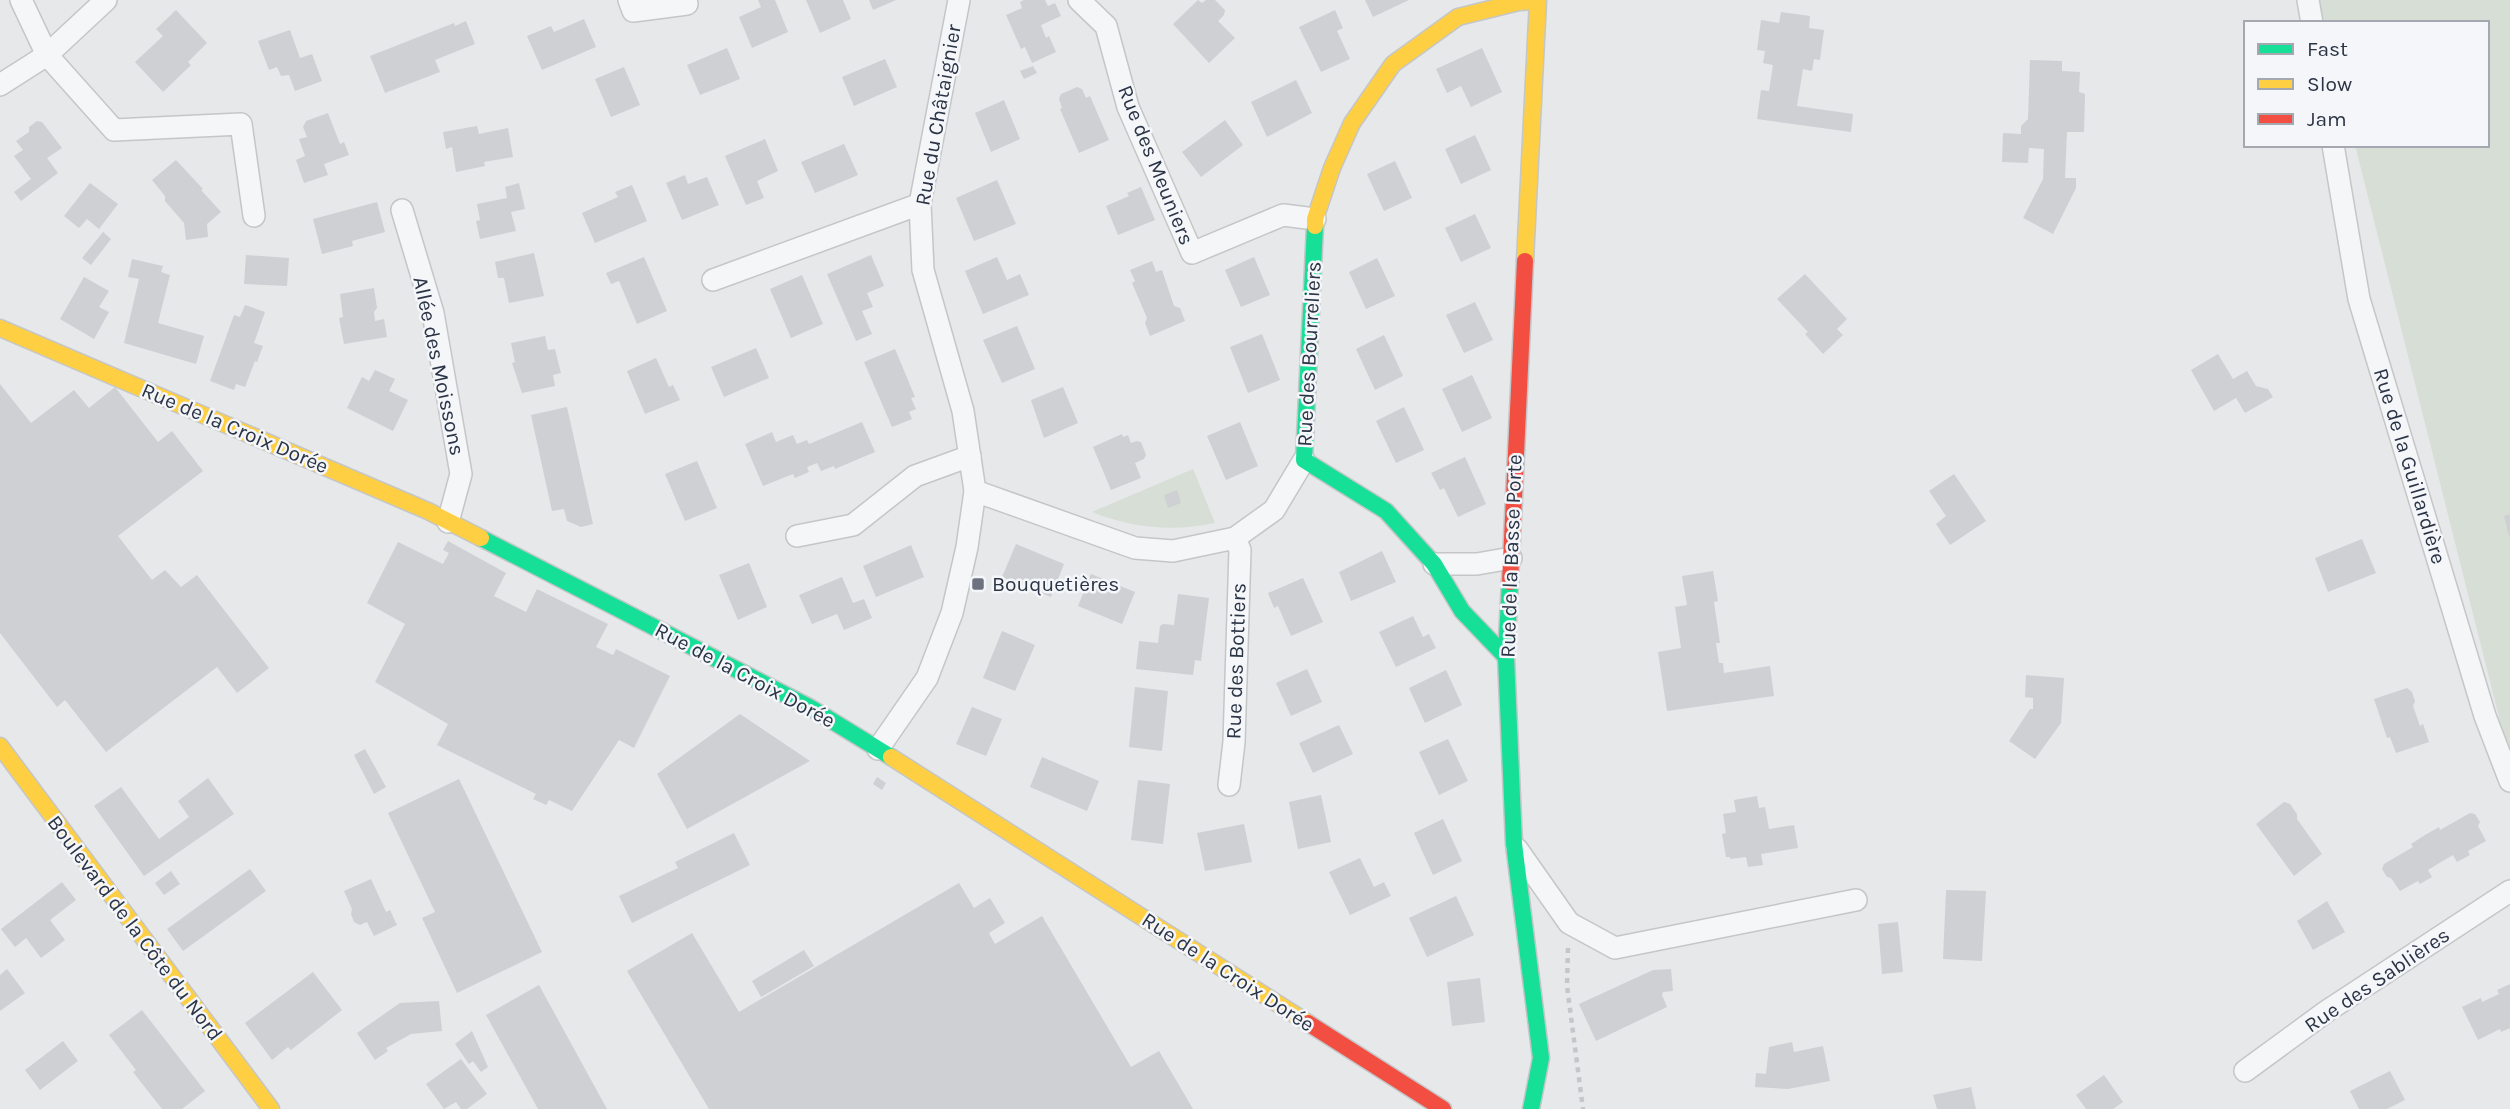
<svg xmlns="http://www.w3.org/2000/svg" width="2510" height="1109" font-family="Karla,sans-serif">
<rect width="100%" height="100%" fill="#e6e8ea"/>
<g fill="#d6ded6">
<polygon points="2318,0 2510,0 2510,761 2355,145 2487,145 2487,23 2324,23"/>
<path d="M1193,469L1215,523C1173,532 1132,528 1092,512Z"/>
</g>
<g fill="#ced0d3">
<polygon points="758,0 775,0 788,32 752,48 739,17 761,7"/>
<polygon points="806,0 843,0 851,19 820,33"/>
<polygon points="869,0 896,0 873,10"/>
<polygon points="1024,0 1045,0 1048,6 1055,3 1061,16 1041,25 1046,38 1049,36 1056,52 1032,63 1025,47 1021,49 1006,15 1022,8 1020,2"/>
<polygon points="1198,0 1202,3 1206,0 1215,0 1225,10 1224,15 1218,21 1235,38 1209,63 1173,24"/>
<polygon points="1365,0 1409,0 1373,17"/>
<polygon points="176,10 207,43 188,62 191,65 163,92 135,62 163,36 156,29"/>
<polygon points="1335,10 1343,28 1337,31 1350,59 1321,72 1299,27"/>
<polygon points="1781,12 1810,16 1809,28 1824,30 1820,60 1814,59 1812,71 1803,69 1797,106 1853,114 1851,132 1757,119 1761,90 1769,91 1773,65 1763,63 1765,51 1757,50 1761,20 1779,23"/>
<polygon points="584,19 596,47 542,70 527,36 551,26 554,32"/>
<polygon points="466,21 475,44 435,60 440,72 385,93 370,56 454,23 455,26"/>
<polygon points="290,30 300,58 312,54 322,81 295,91 289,75 281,76 277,67 269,70 258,41"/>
<polygon points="727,48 740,79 700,95 687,65"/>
<polygon points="1482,48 1502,92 1471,107 1461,86 1447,93 1436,69"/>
<polygon points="885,59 897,87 854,106 842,77"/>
<polygon points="2030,60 2062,61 2062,71 2080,72 2079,92 2085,94 2084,132 2067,132 2065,178 2076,178 2076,188 2053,234 2023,218 2043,179 2044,149 2029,148 2028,163 2002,162 2003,133 2021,134 2021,126 2028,119"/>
<polygon points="1033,66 1037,73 1024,79 1020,71"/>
<polygon points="624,67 640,105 611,117 595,79"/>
<polygon points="1296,80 1312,113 1267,137 1251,102"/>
<polygon points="1077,87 1082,89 1086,98 1090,96 1109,140 1079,153 1060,109 1062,108 1059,99 1061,94"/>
<polygon points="1004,100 1020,139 991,152 975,113"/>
<polygon points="328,113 340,144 344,142 349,155 324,164 328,175 304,183 296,160 305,156 299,139 307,137 303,127 306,121"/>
<polygon points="1225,120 1243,145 1201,177 1182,152"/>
<polygon points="37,121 42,122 62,148 47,158 58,173 21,201 14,192 31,179 14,156 23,150 16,141 29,132 29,127"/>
<polygon points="477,126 479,134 508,128 513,157 484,162 485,166 456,172 452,147 446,149 443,132"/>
<polygon points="1475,135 1491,170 1461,184 1445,149"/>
<polygon points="765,139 778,171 757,181 764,198 746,205 725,156"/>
<polygon points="844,144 858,175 815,193 801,162"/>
<polygon points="176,160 203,189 201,190 221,212 207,224 208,237 186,240 184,223 165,201 165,196 152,180"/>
<polygon points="1395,161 1412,198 1384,211 1367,174"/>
<polygon points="685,175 688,184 707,177 719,205 682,220 666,183"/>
<polygon points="997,180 1016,224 974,241 956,198"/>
<polygon points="90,183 118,204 99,229 87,219 79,228 64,216"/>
<polygon points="519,183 525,209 511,212 516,231 480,239 476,221 480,220 477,204 507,198 505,187"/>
<polygon points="632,185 647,221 595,243 582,213 618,197 615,192"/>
<polygon points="1141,187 1155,220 1118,235 1106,206 1129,196 1127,193"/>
<polygon points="377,202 385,232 352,241 353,246 322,254 313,219"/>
<polygon points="1475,214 1491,248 1461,262 1445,228"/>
<polygon points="103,232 111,239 91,265 82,258"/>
<polygon points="534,253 544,296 509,303 504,278 498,278 495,262"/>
<polygon points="246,255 289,258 287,286 244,284"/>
<polygon points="871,255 884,286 867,293 873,307 862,311 872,334 856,341 827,274"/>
<polygon points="644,257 667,311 637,324 619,281 611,284 606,273"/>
<polygon points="997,257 1007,280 1020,274 1029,295 983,314 965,271"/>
<polygon points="1254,257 1270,295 1241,307 1225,270"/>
<polygon points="1377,258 1395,296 1366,309 1349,272"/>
<polygon points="132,259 163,266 161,272 170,275 158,323 204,336 196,364 124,343 139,279 128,277"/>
<polygon points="1152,261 1156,272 1162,270 1174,306 1180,308 1185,321 1150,336 1145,323 1147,318 1132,283 1135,281 1130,270"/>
<polygon points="1805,274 1847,319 1837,329 1843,335 1823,354 1805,334 1808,332 1777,299"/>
<polygon points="802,275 823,324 791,338 770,289"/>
<polygon points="84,277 109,291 99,307 109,312 94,339 60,319"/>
<polygon points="374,288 377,308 374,312 375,321 384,319 387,337 344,344 339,318 343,317 340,294"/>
<polygon points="1475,302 1493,340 1464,353 1446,315"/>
<polygon points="245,305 265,312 254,343 263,346 257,362 255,361 245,387 236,384 234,390 210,381 234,315 240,317"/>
<polygon points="1017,326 1035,369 1002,383 983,340"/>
<polygon points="1262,334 1280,380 1248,393 1230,347"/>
<polygon points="1384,335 1403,376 1375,390 1356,349"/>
<polygon points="545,336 548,350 555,349 561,373 553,375 555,386 522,393 512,363 515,362 511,343"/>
<polygon points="756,348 769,378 724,397 711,367"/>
<polygon points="895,349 915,397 911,398 916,409 909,412 912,419 892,427 864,362"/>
<polygon points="2218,354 2233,379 2247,371 2256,386 2268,389 2273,397 2245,413 2236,398 2214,411 2191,370"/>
<polygon points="656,358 669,387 673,385 680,400 645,414 627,371"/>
<polygon points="375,370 395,379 389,391 408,400 393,431 347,408 362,377 369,381"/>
<polygon points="1472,375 1492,418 1462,432 1442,389"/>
<polygon points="0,384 31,423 74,390 89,408 115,387 158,442 172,431 203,471 118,536 152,580 165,570 181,587 197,575 269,668 237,693 217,667 106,752 65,700 57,707 0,633"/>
<polygon points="1063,387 1078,423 1044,438 1031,400"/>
<polygon points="567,407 593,524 581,527 567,521 564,509 552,511 531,415"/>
<polygon points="1404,407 1424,450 1396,463 1376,421"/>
<polygon points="862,422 875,452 835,469 834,466 821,471 817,463 807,467 809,472 795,478 793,474 763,486 745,444 772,432 776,442 793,435 797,444 807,440 809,444"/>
<polygon points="1240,422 1258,466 1226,480 1207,436"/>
<polygon points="1122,434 1123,437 1128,435 1131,443 1137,441 1141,442 1146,455 1144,459 1135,463 1141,478 1111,490 1093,447"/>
<polygon points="1465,457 1486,504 1458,517 1444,488 1440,490 1431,473"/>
<polygon points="697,461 717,508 685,521 665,474"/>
<polygon points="1954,474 1986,521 1950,545 1936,524 1946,516 1929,491"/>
<polygon points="1177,490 1181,503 1168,508 1164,495"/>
<polygon points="2510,514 2510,536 2509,536 2504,516"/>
<polygon points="2362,539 2376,573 2328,592 2315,558"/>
<polygon points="448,541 506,573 494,596 526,612 537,589 608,624 596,647 613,655 616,649 670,676 634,748 619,740 572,811 549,800 546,805 533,799 536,794 437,745 448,724 375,682 405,624 367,603 398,542 443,564 449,553 443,550"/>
<polygon points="1016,544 1064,564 1051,597 1002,577"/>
<polygon points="911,545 924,577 876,597 863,566"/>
<polygon points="1382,551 1396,582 1351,601 1339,572"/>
<polygon points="749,563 767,607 738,620 719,575"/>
<polygon points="1713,571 1718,601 1714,602 1720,643 1716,643 1719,663 1723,663 1724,673 1770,666 1774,696 1667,711 1658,652 1681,648 1675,607 1687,605 1682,576"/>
<polygon points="1091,574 1135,592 1122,624 1078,606"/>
<polygon points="842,577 853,603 864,599 872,618 844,630 837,614 812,624 799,595"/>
<polygon points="1303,578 1323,622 1291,636 1278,606 1274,608 1268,593"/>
<polygon points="1178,594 1209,598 1201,661 1195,660 1193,675 1136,669 1139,641 1158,643 1160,626 1163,624 1174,625"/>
<polygon points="1413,616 1423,637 1429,634 1436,648 1396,667 1379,632"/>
<polygon points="1002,631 1035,645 1015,691 983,678"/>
<polygon points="1307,669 1322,702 1291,716 1276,683"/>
<polygon points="1446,670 1462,705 1425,723 1409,688"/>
<polygon points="2026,675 2064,678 2061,723 2035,759 2009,741 2030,709 2033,709 2033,698 2025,697"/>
<polygon points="1135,687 1168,691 1162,751 1129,747"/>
<polygon points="2407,688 2412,692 2415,701 2413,706 2420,726 2423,724 2429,742 2396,753 2390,737 2387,738 2374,699"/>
<polygon points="972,707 1002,719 986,756 956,744"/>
<polygon points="740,714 810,761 687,829 657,774"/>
<polygon points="1339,725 1353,754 1313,773 1299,743"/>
<polygon points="1448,739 1468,781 1439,795 1419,752"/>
<polygon points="365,749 386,787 374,794 354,755"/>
<polygon points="1042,757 1099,781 1087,811 1030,787"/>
<polygon points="877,777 886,783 882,790 873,784"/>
<polygon points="208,778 234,814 144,876 94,806 121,787 159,839 189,817 178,801"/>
<polygon points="459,779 542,952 457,993 422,918 435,912 388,813"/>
<polygon points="1138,780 1170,784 1163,844 1131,840"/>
<polygon points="1321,795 1331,842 1298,849 1289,802"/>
<polygon points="1757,796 1759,808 1765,807 1769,829 1794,825 1798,848 1761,854 1763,865 1748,867 1746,857 1730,859 1730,857 1726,857 1722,834 1726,833 1723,814 1736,812 1734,800"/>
<polygon points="2284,802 2290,804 2297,814 2297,819 2322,854 2294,876 2256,824"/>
<polygon points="2470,813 2475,814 2480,822 2478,826 2486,841 2468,851 2470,855 2457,862 2453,855 2441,862 2428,870 2432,877 2420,884 2418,881 2400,891 2391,878 2387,877 2382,869 2384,864 2413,847 2411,844 2425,835 2439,827 2440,830"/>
<polygon points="1443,819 1462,861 1433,875 1414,833"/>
<polygon points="1244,824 1252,862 1205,871 1197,833"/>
<polygon points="734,833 750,865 632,923 619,896 678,868 675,862"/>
<polygon points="1360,858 1374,887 1384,882 1391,896 1350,915 1329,872"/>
<polygon points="250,869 266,891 183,951 167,929"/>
<polygon points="171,871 180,884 164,895 155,883"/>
<polygon points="371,879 386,912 390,910 397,925 374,936 367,922 360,925 354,922 351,914 352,909 344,891"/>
<polygon points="62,882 76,900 50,920 65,940 41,958 26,938 15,947 1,929"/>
<polygon points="959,883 974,908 990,898 1005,923 989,933 995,944 1042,916 1131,1067 1159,1051 1193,1109 709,1109 627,971 692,933 739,1012"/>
<polygon points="1946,890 1986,891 1982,961 1943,959"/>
<polygon points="1456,896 1474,935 1427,957 1409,918"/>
<polygon points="2327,901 2345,932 2313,950 2297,921"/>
<polygon points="1898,922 1903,972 1882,974 1878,924"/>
<polygon points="804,950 814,966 761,997 752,981"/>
<polygon points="7,969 25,993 0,1011 0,975"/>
<polygon points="1671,969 1673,991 1663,992 1662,995 1667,1007 1596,1041 1579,1004 1653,970"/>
<polygon points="313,972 342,1010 291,1050 288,1047 272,1060 245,1023"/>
<polygon points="1480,978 1485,1022 1452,1026 1447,982"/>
<polygon points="2510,984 2510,1028 2501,1032 2500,1029 2478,1040 2462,1007 2481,998 2482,1002 2499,994 2497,990"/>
<polygon points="539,985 607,1109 538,1109 486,1015"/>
<polygon points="439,1001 442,1031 411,1034 386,1048 388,1051 375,1060 357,1033 400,1003"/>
<polygon points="142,1010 205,1091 182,1109 162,1109 133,1072 136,1070 109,1035"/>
<polygon points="472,1031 488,1067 481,1072 473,1061 469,1064 455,1044"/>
<polygon points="63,1041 78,1061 40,1090 25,1070"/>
<polygon points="1792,1042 1794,1052 1823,1046 1830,1081 1788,1089 1755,1087 1756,1073 1766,1074 1769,1047"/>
<polygon points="461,1059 487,1094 467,1109 461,1109 456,1102 444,1109 426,1084"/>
<polygon points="2390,1071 2405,1100 2387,1109 2359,1109 2350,1091"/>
<polygon points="2104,1075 2123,1102 2113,1109 2086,1109 2076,1095"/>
<polygon points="1971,1087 1976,1109 1937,1109 1933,1095"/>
</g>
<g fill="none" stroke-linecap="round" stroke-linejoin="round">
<defs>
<g id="street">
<polyline points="21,0 47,55 114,130 241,124 254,216"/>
<polyline points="629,0 633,11 687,4"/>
<polyline points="1079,0 1106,26 1128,107 1192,253 1283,215 1315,219"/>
<polyline points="2308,0 2312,23"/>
<polyline points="0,85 47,55 106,0"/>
<polyline points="2333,145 2359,299 2485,716 2510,781"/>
<polyline points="402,210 433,313 461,474 448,522"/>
<polyline points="713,280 920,204"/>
<polyline points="975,491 1135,548 1173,551 1235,538 1274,510 1304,460"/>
<polyline points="797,536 853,525 915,476 970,456"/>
<polyline points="1434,564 1477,564 1511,558"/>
<polyline points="878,749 927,678 952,613 967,547 975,491 963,411 923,270 920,204 959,0"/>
<polyline points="1229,785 1234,742 1240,550 1235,538"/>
<polyline points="1517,849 1569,923 1615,948 1856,900"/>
<polyline points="2245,1071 2327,1011 2510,891"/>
</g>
<g id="fast">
<polyline points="1315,226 1304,460 1386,511 1434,564 1462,611 1506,657"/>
<polyline points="481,538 811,708 891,757"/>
<polyline points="1510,582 1506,657 1514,844 1541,1058 1531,1109"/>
</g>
<g id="slow">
<polyline points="1315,226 1315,219 1332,168 1352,123 1393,64 1458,17 1519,2 1537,1"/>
<polyline points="1525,261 1538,0"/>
<polyline points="0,328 428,511 481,538"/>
<polyline points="0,746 271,1109"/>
<polyline points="891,757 1308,1023"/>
</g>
<g id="jam">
<polyline points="1510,582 1525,261"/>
<polyline points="1308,1023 1443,1109"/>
</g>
</defs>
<use href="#street" stroke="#c4c6c8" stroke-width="24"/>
<use href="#fast" stroke="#c4c6c8" stroke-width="19"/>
<use href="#slow" stroke="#c4c6c8" stroke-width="19"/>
<use href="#jam" stroke="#c4c6c8" stroke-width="19"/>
<polyline stroke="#c5c6ca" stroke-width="4.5" stroke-dasharray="5 5" stroke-linecap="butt" points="1568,948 1567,986 1583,1109"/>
<use href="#street" stroke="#f5f6f7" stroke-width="21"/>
<use href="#fast" stroke="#16e098" stroke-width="16"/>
<use href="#slow" stroke="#ffcf43" stroke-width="16"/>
<use href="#jam" stroke="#f24e42" stroke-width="16"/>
</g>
<rect fill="#6c737f" stroke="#f4f6f9" stroke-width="2.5" x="971" y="577" width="14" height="14" rx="3.5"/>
<g text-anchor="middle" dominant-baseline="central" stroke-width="5" stroke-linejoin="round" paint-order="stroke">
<g font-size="21" fill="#2b3445" stroke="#f4f6f9">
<text transform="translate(938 115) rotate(-80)">Rue du Châtaignier</text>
<text transform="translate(1156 165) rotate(68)">Rue des Meuniers</text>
<text transform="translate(1309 354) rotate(-87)">Rue des Bourreliers</text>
<text transform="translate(439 366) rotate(78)">Allée des Moissons</text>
<text transform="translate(235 428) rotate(23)">Rue de la Croix Dorée</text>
<text transform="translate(2410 466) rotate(73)">Rue de la Guillardière</text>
<text transform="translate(1511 556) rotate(-88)">Rue de la Basse Porte</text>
<text transform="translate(1236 661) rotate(-88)">Rue des Bottiers</text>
<text transform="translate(745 675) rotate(28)">Rue de la Croix Dorée</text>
<text transform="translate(135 928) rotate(53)">Boulevard de la Côte du Nord</text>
<text transform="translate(1228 972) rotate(33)">Rue de la Croix Dorée</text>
<text transform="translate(2377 980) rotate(-34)">Rue des Sablières</text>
</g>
<g font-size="21" fill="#2b3445" stroke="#f4f6f9" text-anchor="start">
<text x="992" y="584">Bouquetières</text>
</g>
</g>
<rect x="2244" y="21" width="245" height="126" fill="#f4f6f9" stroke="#a4a8b1" stroke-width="2"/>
<rect x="2258" y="44" width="35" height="10" fill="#16e098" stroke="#a4a8b1" stroke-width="2"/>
<text x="2307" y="56" font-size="21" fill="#2b3445">Fast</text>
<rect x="2258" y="79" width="35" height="10" fill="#ffcf43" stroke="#a4a8b1" stroke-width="2"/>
<text x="2307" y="91" font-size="21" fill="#2b3445">Slow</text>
<rect x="2258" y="114" width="35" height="10" fill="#f24e42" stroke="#a4a8b1" stroke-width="2"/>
<text x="2307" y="126" font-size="21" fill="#2b3445">Jam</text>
</svg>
